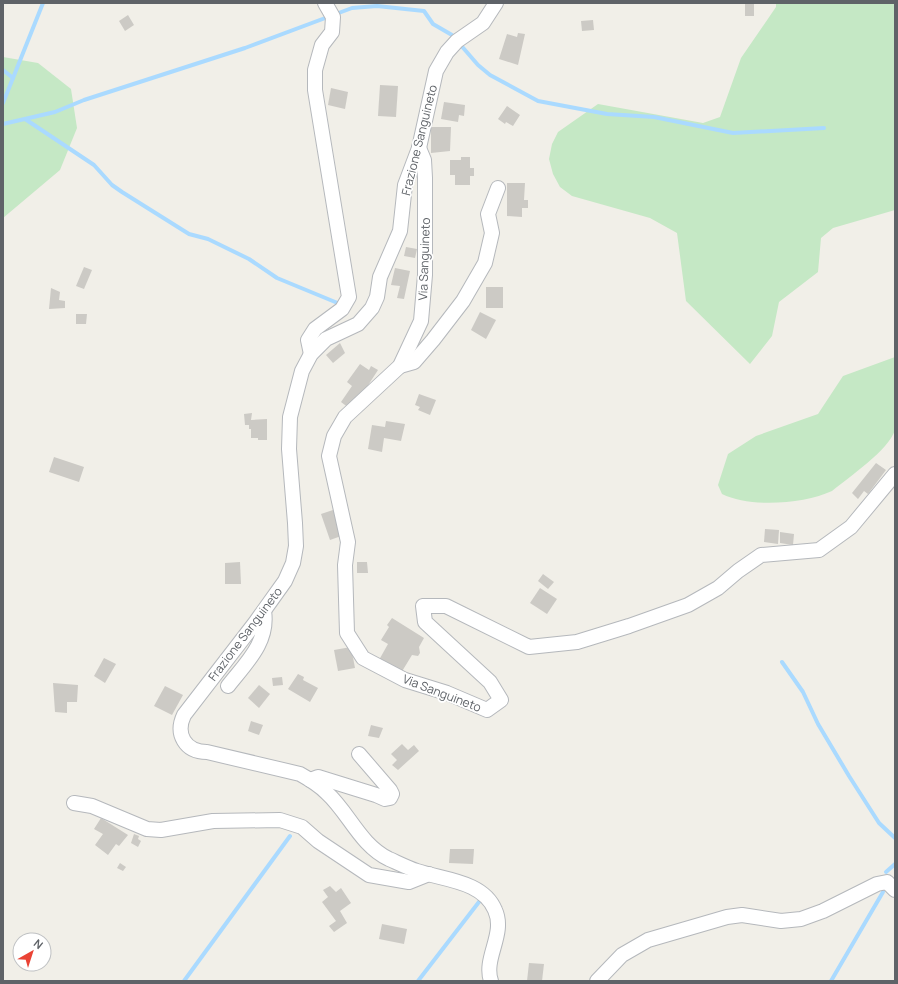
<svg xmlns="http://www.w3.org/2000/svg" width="898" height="984" font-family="Manrope,sans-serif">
<rect width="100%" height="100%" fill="#f1efe8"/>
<g fill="#c5e8c5">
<polygon points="776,3 895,3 895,210 833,228 821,238 818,272 779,302 772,336 750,364 686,301 677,233 650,218 572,196 560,187 553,174 549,159 552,144 558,132 598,104 703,123 720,117 741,58 776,7"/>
<polygon points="3,57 38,63 71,89 77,128 60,170 3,218"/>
<path d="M895,357V430C889,450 849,477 832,491C804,504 750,508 722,494L718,485L728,454L756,436L818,414L843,376Z"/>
</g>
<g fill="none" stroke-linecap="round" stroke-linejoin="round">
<g stroke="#aadaff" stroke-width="4">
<polyline points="3,70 13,78"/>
<polyline points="3,103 43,3"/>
<polyline points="25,119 94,165 112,185 122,192 189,234 208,239 249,259 277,278 340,304"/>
<polyline points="3,124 55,112 84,100 245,48 352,8 377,6 424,11 433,24 452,35 478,65 490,75 538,101 607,114 654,117 733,133 824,128"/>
<polyline points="782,662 803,692 818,724 849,776 879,823 895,838"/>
<polyline points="886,872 895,864"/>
<polyline points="184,981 290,836"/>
<polyline points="418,981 482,898"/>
<polyline points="831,981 883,892"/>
</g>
</g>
<g fill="#cccac5">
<rect x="745" y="3" width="9" height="13"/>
<polygon points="128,15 134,25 125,31 119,21"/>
<polygon points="593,20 594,30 582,31 581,21"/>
<polygon points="518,33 525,34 518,65 499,59 507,34 517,37"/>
<polygon points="380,85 398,86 396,117 378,116"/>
<polygon points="331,88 348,92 345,109 328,105"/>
<polygon points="444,102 465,105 464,116 459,115 458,122 441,119"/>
<polygon points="507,106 520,115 513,126 506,122 505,124 498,119"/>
<polygon points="431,127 451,127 450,151 431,153"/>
<polygon points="461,157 470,157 470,168 474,168 474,176 470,176 470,185 455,185 455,175 450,175 450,160 461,160"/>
<polygon points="507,183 525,183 524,200 528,200 528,208 522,208 522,217 507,216"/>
<polygon points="406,247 417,249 415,258 404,256"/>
<polygon points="84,267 92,270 84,289 76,286"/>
<polygon points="395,268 410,271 404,299 397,298 400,286 391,285"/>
<rect x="486" y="287" width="17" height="21"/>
<polygon points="51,288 60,292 59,300 65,301 65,308 49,309"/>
<polygon points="480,312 496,320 486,339 471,330"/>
<polygon points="76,314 87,314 86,324 76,324"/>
<polygon points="340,343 345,353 333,363 326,355"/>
<polygon points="360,364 369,370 371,366 378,370 363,393 349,408 341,402 352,386 347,382"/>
<polygon points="419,394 436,400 430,415 418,410 420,407 415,405"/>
<polygon points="252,413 251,420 267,419 267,440 258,440 258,438 251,438 251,429 249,429 249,425 245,425 244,414"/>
<polygon points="386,421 405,424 401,441 384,438 382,452 368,449 372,425 385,427"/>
<polygon points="54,457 84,467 79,482 49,472"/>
<polygon points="876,463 886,470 868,494 864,491 858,499 852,493"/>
<polygon points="336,509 344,535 330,540 321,514"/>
<polygon points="765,529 779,530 778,544 764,542"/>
<polygon points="780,532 794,534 793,545 780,543"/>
<polygon points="240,562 241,584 225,584 225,563"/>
<polygon points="357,562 367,562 368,573 357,573"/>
<polygon points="543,574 554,582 548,589 538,581"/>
<polygon points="540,588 557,599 547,614 530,603"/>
<polygon points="392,618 424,638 419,647 420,653 418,656 412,655 401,673 379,660 388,644 381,640 389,627 387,625"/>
<polygon points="351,647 355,668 338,671 334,650"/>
<polygon points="104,658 116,664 105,683 94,676"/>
<polygon points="298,674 304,677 303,680 318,688 310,702 288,689"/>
<polygon points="282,677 283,685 273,686 272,678"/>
<polygon points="53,683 78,685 77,702 67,702 67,713 55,712"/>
<polygon points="259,685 270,694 259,708 248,698"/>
<polygon points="165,686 183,695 172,715 154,706"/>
<polygon points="251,721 263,725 259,735 248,731"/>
<polygon points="371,725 383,728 379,738 368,736"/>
<polygon points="402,744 408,750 414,745 419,751 398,770 392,765 397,760 391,754"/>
<polygon points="101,818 128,835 119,846 116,844 108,855 95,845 103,834 94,829"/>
<polygon points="134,834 139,836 138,839 141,841 138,847 131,843"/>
<polygon points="450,849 474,849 473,864 449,863"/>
<polygon points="120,863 126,867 123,871 117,868"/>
<polygon points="330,886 336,892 341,888 351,903 340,911 347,923 334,932 329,926 336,921 322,902 328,897 323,890"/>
<polygon points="382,924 407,929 404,944 379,939"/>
<polygon points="529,963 544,964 542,981 527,981"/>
</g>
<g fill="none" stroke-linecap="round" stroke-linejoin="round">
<defs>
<g id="minor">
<polyline points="419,148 424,160 425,178 425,275 421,321 400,366 345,417 334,436 329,456 348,542 345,565 347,633 363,658 405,680 447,693 487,710 501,700 490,682 425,622 423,606 446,606 529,647 577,642 629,626 688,605 718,588 738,571 761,555 819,550 851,527 895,474"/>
<polyline points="311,354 308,340 315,329 342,309 349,297 315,90 315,70 322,45 332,32 333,17 325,3"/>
<polyline points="400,366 414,362 433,340 463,301 485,263 492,233 488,214 498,188"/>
<path d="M228,686C246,663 269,642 264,611"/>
<polyline points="310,780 318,777 376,795 385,799 390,798 392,794 390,790 359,754"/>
<polyline points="74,803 92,806 147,829 161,830 213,821 280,820 302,827 318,841 369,875 409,882 429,874"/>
<path d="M491,981C483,958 506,934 495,910C483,881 444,880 417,871C408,868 398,863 389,859C360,845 349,813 327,793C319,785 309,779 300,774L207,752C185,752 175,734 184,715L255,623L285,581L293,563L296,546L295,523L289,449L290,417L302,371L311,354L326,339L358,324L372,308L377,297L380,277L400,231L405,185L419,148L436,71L447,52L457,41L483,23L496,3"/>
<polyline points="597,981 622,955 648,940 727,917 742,915 781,921 801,919 823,911 877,884 887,882 895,890"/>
</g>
</defs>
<use href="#minor" stroke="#b5b8bc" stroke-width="16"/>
<use href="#minor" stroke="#fff" stroke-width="14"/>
</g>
<g text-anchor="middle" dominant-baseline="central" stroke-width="3.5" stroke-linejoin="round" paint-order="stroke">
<g font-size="12" fill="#5f6368" stroke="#fff">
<text transform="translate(419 140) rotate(-76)">Frazione Sanguineto</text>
<text transform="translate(424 259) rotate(-88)">Via Sanguineto</text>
<text transform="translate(245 634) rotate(-53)">Frazione Sanguineto</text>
<text transform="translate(442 693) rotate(21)">Via Sanguineto</text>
</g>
</g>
<rect width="898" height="984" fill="none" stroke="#5f6368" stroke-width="8"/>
<g transform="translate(32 952) rotate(39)"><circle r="19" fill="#ffffff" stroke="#bfc1c3"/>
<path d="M0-3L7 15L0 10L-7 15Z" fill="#ea4335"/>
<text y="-6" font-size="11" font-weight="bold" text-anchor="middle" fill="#5f6368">N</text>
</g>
</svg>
